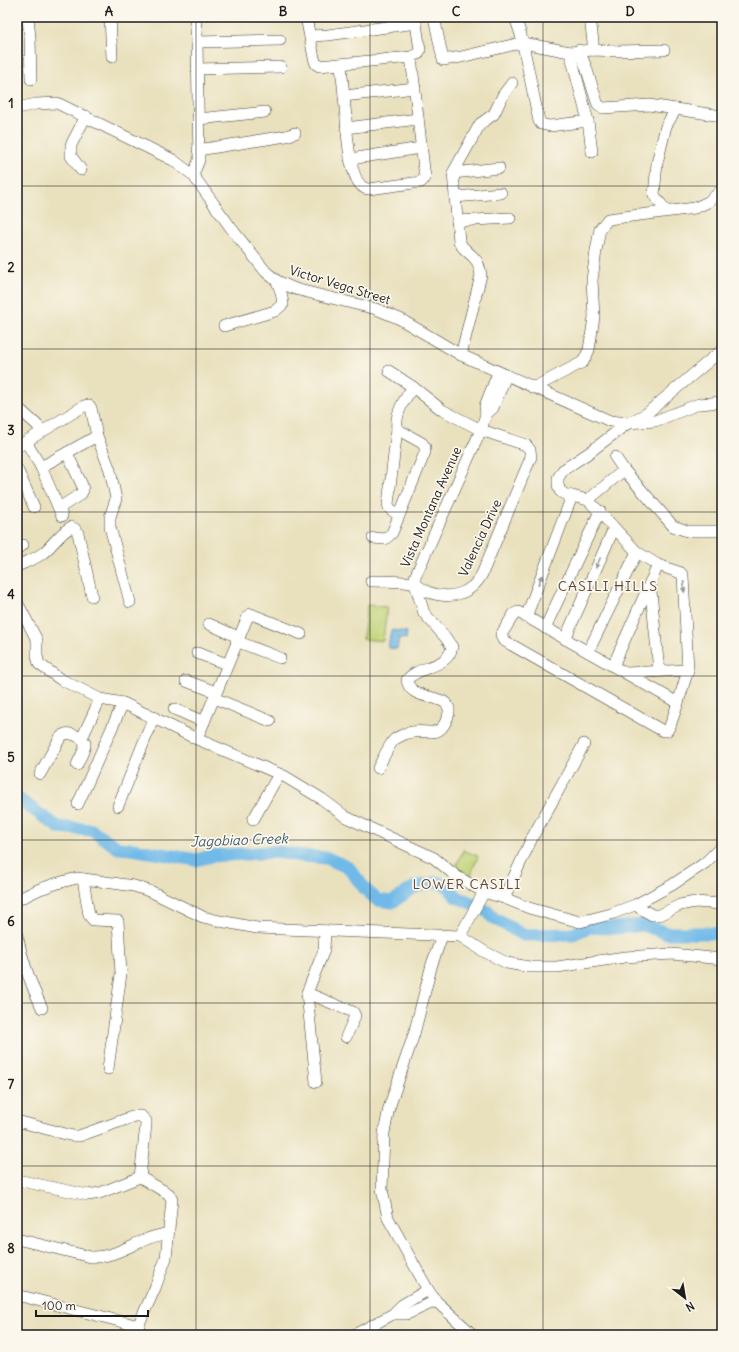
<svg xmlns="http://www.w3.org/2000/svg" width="739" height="1352" font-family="Delius,sans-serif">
<rect width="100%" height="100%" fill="#fbf7ec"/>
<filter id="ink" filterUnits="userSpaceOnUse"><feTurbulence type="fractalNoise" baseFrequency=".025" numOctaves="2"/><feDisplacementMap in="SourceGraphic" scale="8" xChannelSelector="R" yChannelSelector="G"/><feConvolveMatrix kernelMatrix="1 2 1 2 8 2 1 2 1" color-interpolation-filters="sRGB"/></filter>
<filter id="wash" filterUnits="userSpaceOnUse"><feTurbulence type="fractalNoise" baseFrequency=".012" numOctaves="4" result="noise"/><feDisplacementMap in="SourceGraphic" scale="16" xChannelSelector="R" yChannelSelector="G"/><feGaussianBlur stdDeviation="0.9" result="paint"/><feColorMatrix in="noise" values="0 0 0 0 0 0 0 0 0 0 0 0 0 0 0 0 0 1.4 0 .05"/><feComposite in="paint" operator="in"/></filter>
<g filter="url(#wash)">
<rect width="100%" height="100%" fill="#e9e1be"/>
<g fill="#c0d376" stroke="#6e7849">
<polygon points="367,605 387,607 383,641 363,639"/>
<polygon points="463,850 478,856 468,883 452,877"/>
</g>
<polygon fill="#6fb9e8" stroke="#466a82" points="391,630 407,632 406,639 399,638 397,649 388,648"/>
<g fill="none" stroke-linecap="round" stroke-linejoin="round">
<polyline stroke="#6fb9e8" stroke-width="13" points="17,798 58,827 92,830 118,848 132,849 196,860 212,856 277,852 303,856 327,858 349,868 365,889 377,900 392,902 415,887 436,882 448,886 456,897 467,901 490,913 492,917 523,935 573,934 589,927 615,928 643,925 667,933 722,933"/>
</g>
</g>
<g filter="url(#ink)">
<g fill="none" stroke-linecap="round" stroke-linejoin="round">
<defs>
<g id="minor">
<polyline points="28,17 30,38 31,79"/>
<polyline points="110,17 112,57"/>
<polyline points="306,17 314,58 316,64 319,66 411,57 418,54 420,50 415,17"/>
<polyline points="434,17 443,60 461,57 516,44 523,43 570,52 593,50 616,51 664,50"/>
<polyline points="515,17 521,35 539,121 541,124 550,126 588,121"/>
<polyline points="590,17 593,42 593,50"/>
<polyline points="310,36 328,35 416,23"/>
<polyline points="197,42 280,40"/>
<polyline points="579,50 586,67 597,102 599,106 603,108 649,105 722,116"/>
<polyline points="570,52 588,121 592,152"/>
<path d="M341,64C342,79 344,93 345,107C347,123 347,189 369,189L421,182L425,178L411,57"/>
<polyline points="197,69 281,67"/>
<polyline points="344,96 415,88"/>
<polyline points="17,108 36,104 57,103 173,160 193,175 231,228 266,272 277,281 295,289 376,309 400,319 461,355 610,421 628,423 655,421 699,404 722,402"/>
<polyline points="198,119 265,112"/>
<polyline points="346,128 418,119"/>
<polyline points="198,150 286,136 295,133"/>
<polyline points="350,159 421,148"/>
<polyline points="81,170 71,156 71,145 86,116"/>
<polyline points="453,173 499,168"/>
<polyline points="193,175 199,160 197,42 195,17"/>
<polyline points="455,197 501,193"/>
<polyline points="666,211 654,195 657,163 666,126 676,109"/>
<polyline points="457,221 510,218"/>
<polyline points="224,326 275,311 283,304 281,292 277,281"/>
<path d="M461,355L481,275C480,269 479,263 475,259C469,251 463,251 459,241L453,173L480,124L494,114L503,95L512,83"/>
<polyline points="533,388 583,362 589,350 594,317 592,280 596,251 600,229 608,219 695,208 708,202 722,190"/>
<polyline points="17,407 36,424 42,431"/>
<polyline points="486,414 493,408 506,376"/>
<polyline points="28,440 29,447 41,467 62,516"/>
<polyline points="17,447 84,406 89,405 91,408 97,436 110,470 116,499 110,517 110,527 130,602"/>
<polyline points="615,457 624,470 673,526 687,531 722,531"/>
<polyline points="41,467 97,436"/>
<polyline points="17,469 34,507"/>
<polyline points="588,500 624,470"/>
<polyline points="59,508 81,494 83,490 82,485 67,453"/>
<path d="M399,514C394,512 389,510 388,504L397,429C395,413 404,400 413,387"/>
<polyline points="373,538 385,539 392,533 425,452 425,447 422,443 397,429"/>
<polyline points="17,549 23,545"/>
<path d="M17,566C26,562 35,559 43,553C53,545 59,534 71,527L75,529L78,533L92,596"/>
<path d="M371,581C381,581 406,581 415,584C419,586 423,590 428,592C449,600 471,595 482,574L531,457L530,450L526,445L481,430L442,410L413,387L389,371"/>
<polyline points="650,582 659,671"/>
<polyline points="17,602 37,640 37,656 39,664 60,679 100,699 123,703 197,739 284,776 322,799 346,817 434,858 456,876 484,892 504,898 529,908 580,922 611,914 635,905 672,885 705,863 722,846"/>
<polyline points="526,617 572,496"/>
<polyline points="209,624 238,637"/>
<polyline points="545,628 600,511"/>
<polyline points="565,639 614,528"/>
<polyline points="236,641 280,658"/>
<polyline points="588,652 637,552"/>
<polyline points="197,653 227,664"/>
<polyline points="613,666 658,565"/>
<polyline points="626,673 688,670"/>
<polyline points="186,681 216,692"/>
<polyline points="214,698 270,721"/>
<polyline points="678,703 518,612 514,614 501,635 503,640 663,731 667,731 670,726 678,703 688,670 683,576 681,573 658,565 637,552 588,500 564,494 560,491 558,485 558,478 563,470 590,452 628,423 646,414 722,350"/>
<polyline points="174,709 204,722"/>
<polyline points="82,738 100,699"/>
<polyline points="197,739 248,616 251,614 301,634"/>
<path d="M378,768C382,761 389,744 395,739C400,736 406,733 412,732C426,729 438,739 446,721C447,718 449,715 449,712C451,692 410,703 407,680C418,665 448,669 452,647L446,638L424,613L415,584V577L481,430L486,414L485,406L498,373"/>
<path d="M40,774L60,738C61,737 64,734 65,734C71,732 83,738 85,743C86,749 79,759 77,765"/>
<polyline points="78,804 123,703"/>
<polyline points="118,806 154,717"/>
<polyline points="253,820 279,774"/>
<polyline points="83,879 89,915 93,920 118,921 121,974 108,1069"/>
<polyline points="504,898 532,838 584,744"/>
<polyline points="17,900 40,889 58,883 77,878 134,886 152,892 203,917 220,921 257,928 460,936 485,952 507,963 529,967 557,967 625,957 672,954 722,959"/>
<polyline points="635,905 652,915 660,915 680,905 695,902 722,904"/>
<path d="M17,935C22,960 31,985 42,1008"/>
<polyline points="442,936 432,964 414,1034 389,1108 384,1133 382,1189 388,1218 428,1290 436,1301 473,1335"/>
<polyline points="460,936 484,892"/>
<polyline points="307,993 353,1012 355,1016 346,1037"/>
<polyline points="316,1082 307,993 324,950 325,931"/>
<polyline points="17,1121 73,1136 79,1136 135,1116 141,1116 146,1121 146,1125 140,1177"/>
<polyline points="17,1180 88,1195 100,1193 140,1177"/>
<path d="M17,1239L91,1257C111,1258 129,1246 147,1239C154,1236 161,1235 168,1233"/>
<polyline points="17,1295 139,1326"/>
<polyline points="393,1314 407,1314 436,1301"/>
<polyline points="134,1335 155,1288 166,1258 172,1200 169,1194 140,1177"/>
<polyline points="354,1335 393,1314 402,1305 428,1290"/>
</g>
</defs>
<use href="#minor" stroke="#3b3a34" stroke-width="12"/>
<use href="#minor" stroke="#fff" stroke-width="11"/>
</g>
<defs><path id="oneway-solid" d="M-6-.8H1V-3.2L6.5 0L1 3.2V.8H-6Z"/></defs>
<g fill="#999">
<use href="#oneway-solid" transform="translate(598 563) rotate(114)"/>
<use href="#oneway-solid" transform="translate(540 580) rotate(-69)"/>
<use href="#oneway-solid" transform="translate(684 587) rotate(87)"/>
</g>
</g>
<path fill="none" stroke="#1c1c1c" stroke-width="1" stroke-opacity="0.55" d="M196,17V1335M370,17V1335M543,17V1335M17,186H722M17,349H722M17,512H722M17,676H722M17,840H722M17,1003H722M17,1166H722"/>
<g text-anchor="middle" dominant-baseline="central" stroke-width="3.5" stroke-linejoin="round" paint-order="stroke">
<g font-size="13" fill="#1c1c1c" stroke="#fbf7ec">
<text transform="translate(340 285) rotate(17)">Victor Vega Street</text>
<text transform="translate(431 507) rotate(-66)">Vista Montana Avenue</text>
<text transform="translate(480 538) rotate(-65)">Valencia Drive</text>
</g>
<g font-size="14" letter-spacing="1" fill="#5e4c44" stroke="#fbf7ec">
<text x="608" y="586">CASILI HILLS</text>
<text x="467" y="884">LOWER CASILI</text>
</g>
<g font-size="14" font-style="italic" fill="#3d5b6e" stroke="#fbf7ec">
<text transform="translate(239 840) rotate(-2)">Jagobiao Creek</text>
</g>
</g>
<rect width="739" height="1352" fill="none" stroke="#fbf7ec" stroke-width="44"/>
<g transform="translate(685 1298) rotate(149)" stroke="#fbf7ec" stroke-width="3" paint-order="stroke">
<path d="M0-3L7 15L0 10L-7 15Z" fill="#1c1c1c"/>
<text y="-6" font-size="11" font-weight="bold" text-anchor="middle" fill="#1c1c1c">N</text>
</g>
<path d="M36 1310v6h112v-6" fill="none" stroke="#1c1c1c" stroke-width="2"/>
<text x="42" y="1310" font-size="12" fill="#1c1c1c" stroke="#fbf7ec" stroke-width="3" paint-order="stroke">100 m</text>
<rect x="22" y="22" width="695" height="1308" fill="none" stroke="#1c1c1c" stroke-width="1.5"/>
<g font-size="13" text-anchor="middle" font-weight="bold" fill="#1c1c1c">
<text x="109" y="16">A</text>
<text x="283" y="16">B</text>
<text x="456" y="16">C</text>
<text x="630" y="16">D</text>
<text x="11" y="108">1</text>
<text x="11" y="272">2</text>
<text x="11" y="435">3</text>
<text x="11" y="599">4</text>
<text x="11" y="762">5</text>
<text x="11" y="926">6</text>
<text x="11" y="1089">7</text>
<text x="11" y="1253">8</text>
</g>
</svg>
